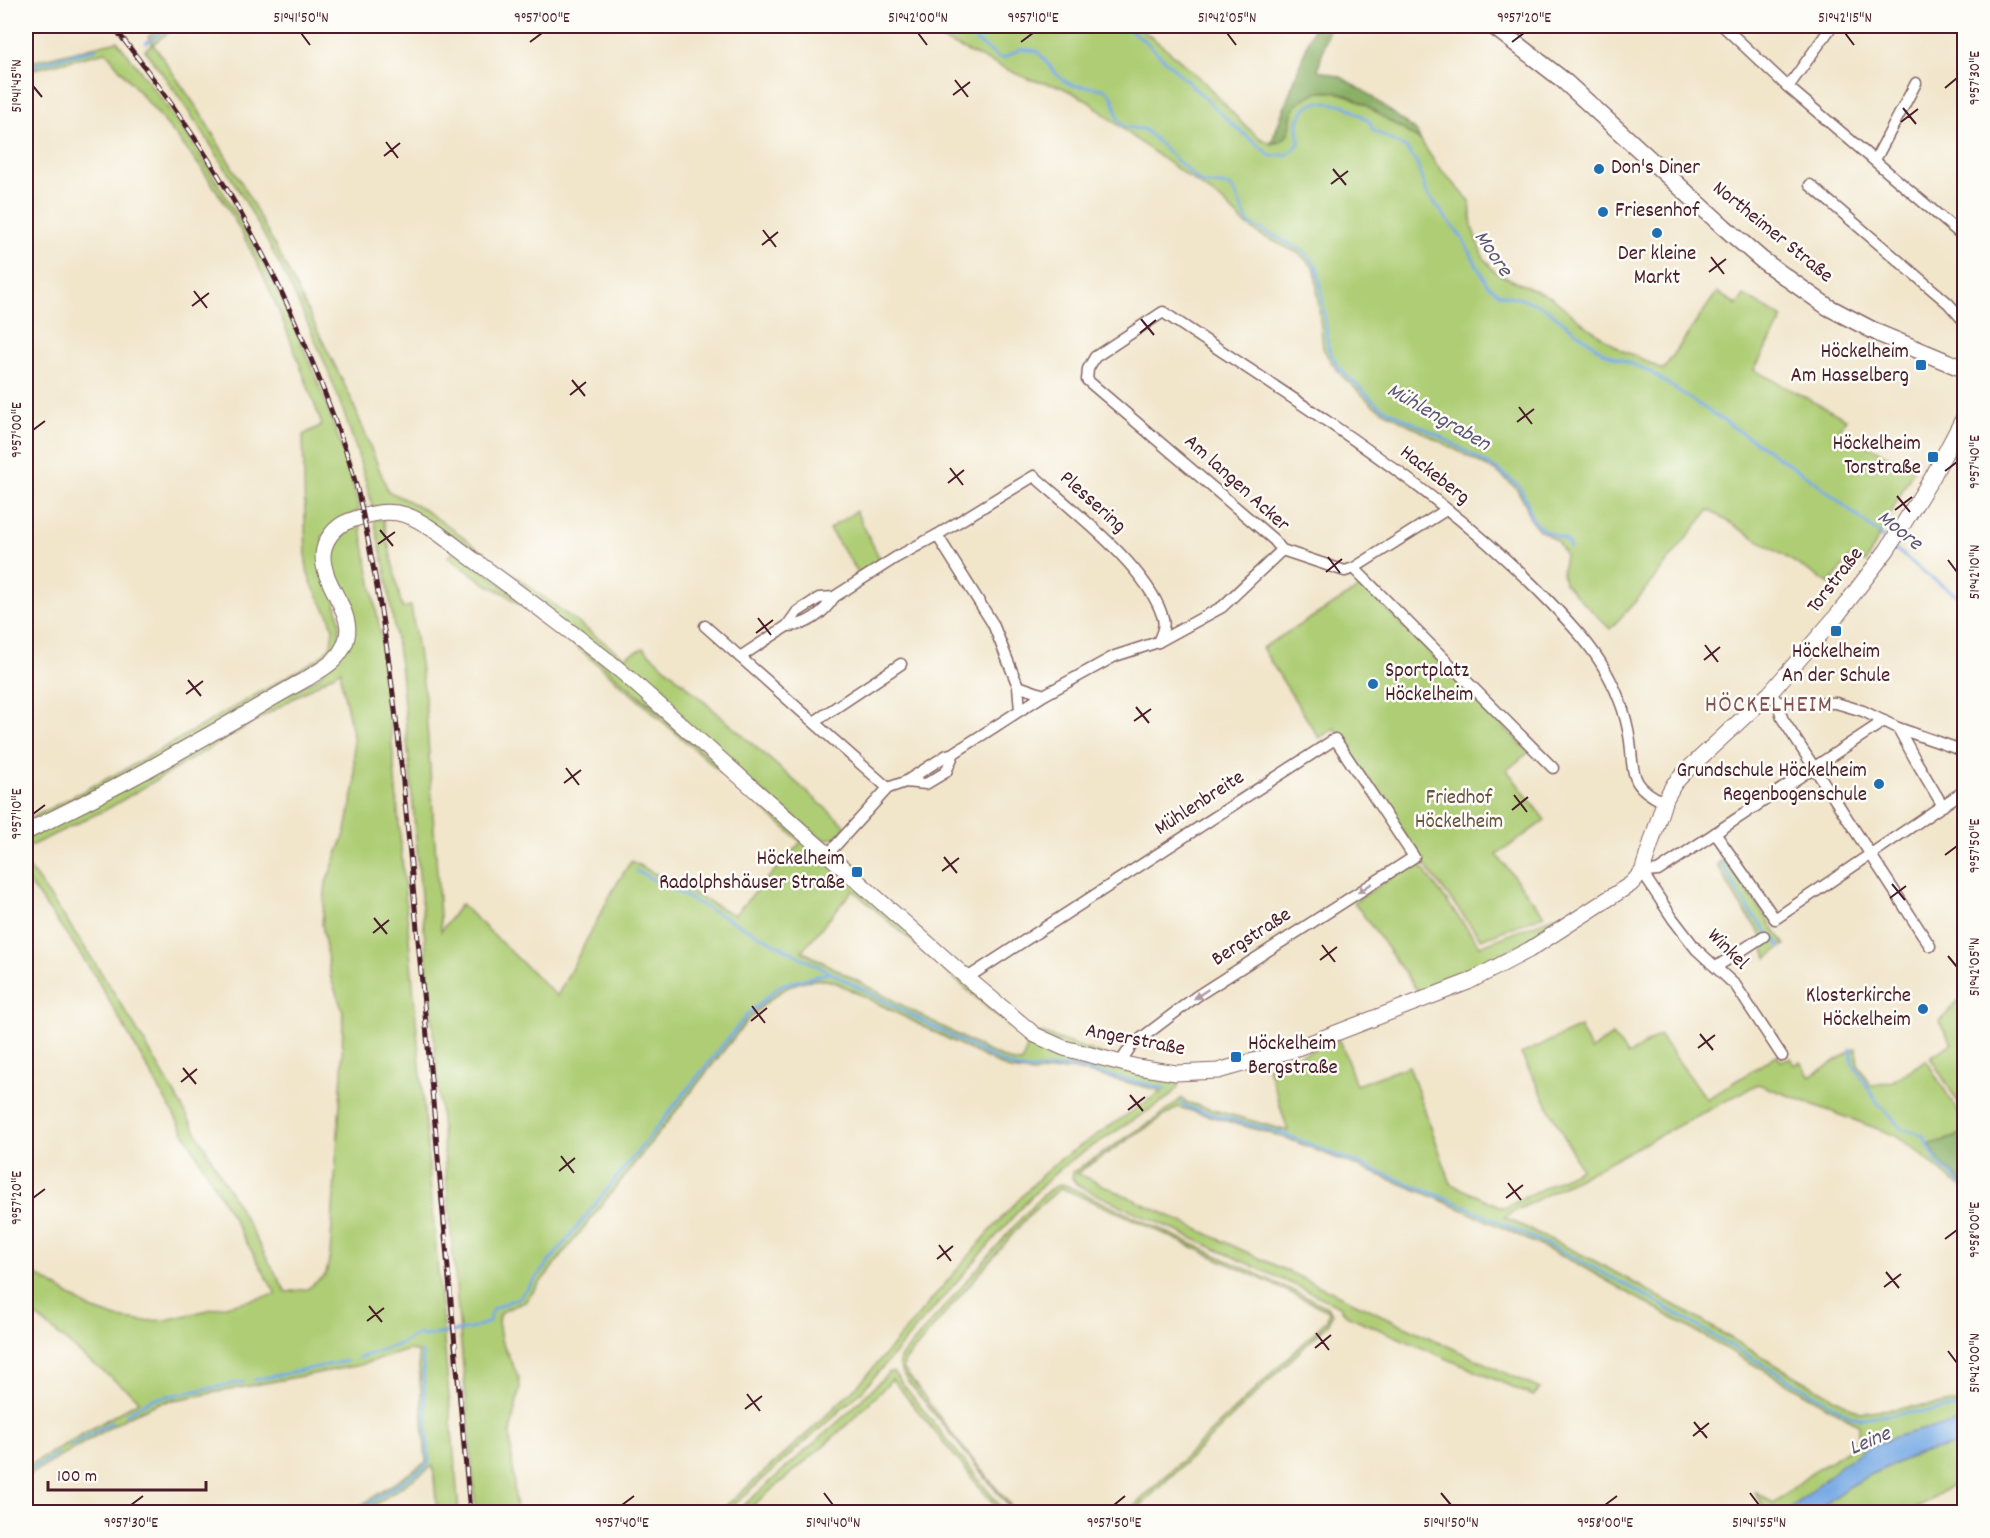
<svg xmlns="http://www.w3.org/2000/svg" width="1990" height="1538" font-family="Dekko,sans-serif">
<rect width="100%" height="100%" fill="#fdfcf7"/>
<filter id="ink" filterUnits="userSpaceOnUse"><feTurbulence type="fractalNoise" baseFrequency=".0167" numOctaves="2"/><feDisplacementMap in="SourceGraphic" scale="12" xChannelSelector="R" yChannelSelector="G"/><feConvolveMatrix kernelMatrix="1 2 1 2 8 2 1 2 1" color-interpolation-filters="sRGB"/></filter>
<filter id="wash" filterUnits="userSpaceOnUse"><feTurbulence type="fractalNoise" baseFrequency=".008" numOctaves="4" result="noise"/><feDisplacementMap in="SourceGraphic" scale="24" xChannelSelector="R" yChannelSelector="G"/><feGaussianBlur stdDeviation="1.35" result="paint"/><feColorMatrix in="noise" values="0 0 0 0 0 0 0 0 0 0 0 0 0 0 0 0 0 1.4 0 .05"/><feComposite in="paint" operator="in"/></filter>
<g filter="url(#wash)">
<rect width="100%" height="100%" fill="#f1e5ca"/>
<g fill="#aecd75" stroke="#7c7650" stroke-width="1.5" fill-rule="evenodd">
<path d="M163,26H177L153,44L199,111L240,180L282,259L350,396L388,491L420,507L448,526L624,657L643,648L846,826L836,837L825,840L810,830L402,508L387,505L373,508C331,343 246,185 145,50L153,44L148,37Z"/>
<polygon points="916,26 1137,26 1168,50 1205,83 1242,123 1260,138 1271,144 1280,142 1291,126 1291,116 1295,107 1304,98 1319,92 1335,92 1350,96 1370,106 1421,141 1436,164 1470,201 1472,227 1482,255 1493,270 1505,277 1551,297 1588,327 1623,351 1636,356 1663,370 1717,292 1737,305 1744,295 1783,318 1754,370 1846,419 1839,432 1914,468 1866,562 1850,557 1830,584 1709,510 1636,601 1610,629 1564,583 1562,573 1565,555 1557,541 1538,529 1529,517 1526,505 1516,488 1497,472 1374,406 1342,376 1331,362 1323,348 1315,269 1300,254 1259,234 1244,223 1221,200 1142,144 1085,99 1061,87 1028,79 929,34"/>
<path d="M117,41C215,163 293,299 342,449C349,469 354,490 359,510L322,536L340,623L339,638L335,651L330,657L143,768L26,827V821L139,762L318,659L331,646L333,628L329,616L313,587L308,574L306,561L303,435L322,425C294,348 266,269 222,199C188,145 145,101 106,52L26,71V63Z"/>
<polygon points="856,511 881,561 860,575 829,529"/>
<path d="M383,519L402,608L411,606L425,696L441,931L461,904L557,996L613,890L631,861L734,915L801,842L583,652L504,593L486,584L448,557L455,551L565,632L808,843L806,846L824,862L827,860L1012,1023L1172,1079L1178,1084V1087L1168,1098L1077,1156L1054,1174L1027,1201L861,1392L726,1512H719L811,1430L864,1379L997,1223L1041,1176L1062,1158L1162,1091L1072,1069L1034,1073L1010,1070L837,983C800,970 771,996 747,1021L525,1302L505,1310L500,1315L498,1321L501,1340L519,1378L520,1387L510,1433L516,1512H476L401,671L385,569L374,520ZM853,890L1028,1043L1022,1063L1013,1062L987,1051L802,951Z"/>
<path d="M360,524L381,636L392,744L459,1512H437L433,1466L364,1512H351L426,1462L418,1352L409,1350L360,1365L159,1403L129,1416L26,1477V1467L139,1401L136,1397L82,1355L26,1307V1268L91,1309L117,1318L140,1321L166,1320L276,1294L95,976L73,943L26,879V864C126,997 204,1147 286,1292L307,1289L326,1274L330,1255L342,1072L343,1011L331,979L322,924L326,883L346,831L355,784L353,735L341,680V670L109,808L26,848V838L319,677L354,628C354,624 354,618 353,614C351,608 347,602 344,597C328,563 318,540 360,524Z"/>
<polygon points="1363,586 1529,752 1507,770 1545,820 1497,855 1544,915 1481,939 1420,859 1335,728 1319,738 1262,648"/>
<polygon points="1724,857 1785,945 1767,958 1763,946 1762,936 1739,903 1717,865"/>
<path d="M1417,861L1480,946L1571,910L1576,911C1526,942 1475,971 1419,993L1354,902Z"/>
<polygon points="1964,994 1964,1112 1930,1057 1952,1043 1939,1022"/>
<polygon points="1580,1027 1591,1050 1612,1035 1628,1055 1659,1035 1707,1099 1777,1055 1781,1061 1790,1058 1794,1065 1800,1062 1810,1077 1856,1048 1858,1065 1871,1086 1893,1081 1926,1060 1964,1121 1964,1132 1956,1137 1931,1144 1962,1182 1964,1182 1964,1188 1951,1180 1917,1151 1894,1135 1758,1084 1504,1217 1593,1260 1685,1311 1776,1365 1859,1412 1964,1402 1964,1422 1886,1440 1853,1457 1786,1512 1767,1512 1754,1490 1773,1504 1809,1475 1853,1446 1858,1438 1858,1424 1574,1262 1501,1227 1434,1197 1286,1138 1178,1107 1077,1173 1540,1389 1533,1396 1346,1315 1340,1306 1085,1189 1076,1184 1072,1178 1073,1172 1157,1118 1182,1098 1185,1102 1288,1131 1268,1067 1340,1040 1356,1085 1409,1066 1451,1184 1504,1208 1581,1169 1521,1054"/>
<path d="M1063,1184L1326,1306L1332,1313L1329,1323L1134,1512H1128L1327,1320L1329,1311L1126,1216L1061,1188L1029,1215L905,1361L903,1368L955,1438L1016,1512H1013L910,1384C904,1375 898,1369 900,1358L1024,1215C1035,1204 1047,1187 1063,1184Z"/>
<path d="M889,1372H893L1005,1512H1000L892,1379C848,1428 795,1470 745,1512H736L848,1413Z"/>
<polygon points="1964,1443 1964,1478 1910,1512 1815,1512 1845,1489 1869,1475 1917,1454"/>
</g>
<g fill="#8ab066" stroke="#6a6848" stroke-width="1.5">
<path d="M1314,26H1329L1318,70L1341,77L1364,91L1416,131L1421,141C1409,134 1398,126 1386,119C1364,104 1339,83 1311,95C1302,99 1295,105 1292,114C1286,130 1295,138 1271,144Z"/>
<polygon points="1964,1132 1964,1182 1962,1182 1939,1162 1930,1144 1956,1137"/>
</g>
<path fill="#79abe5" stroke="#626588" stroke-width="1.5" d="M1964,1422V1443L1917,1454L1869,1475L1845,1489L1815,1512H1786C1808,1495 1831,1472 1854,1456C1885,1435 1928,1428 1964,1422Z"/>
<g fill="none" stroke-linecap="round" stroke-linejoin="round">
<g stroke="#79abe5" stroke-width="3">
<path d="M949,26L963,31L998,57L1004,58L1021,49L1037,51C1047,61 1057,79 1070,84C1082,89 1096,84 1107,91C1119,99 1112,121 1126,127C1130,129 1138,128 1144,129L1201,183L1230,186L1235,192L1248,223L1304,251L1317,267L1321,286L1328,347L1338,367L1378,405L1445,439L1498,470L1519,486L1528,504L1531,517L1543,530L1566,540L1570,548"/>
<polyline points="1118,26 1131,31 1144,40 1232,124 1271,156 1287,155 1299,144 1298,120 1307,106 1319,102 1344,105 1369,121 1373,130 1406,148 1416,161 1426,192 1462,238 1487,284 1500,294 1527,300 1545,308 1604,353 1647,370 1816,482 1886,540"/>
<polyline points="146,43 170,26"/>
<polyline points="26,67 96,49"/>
<polyline points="1893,547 1926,574 1964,600"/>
<polyline points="1721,863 1751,913 1781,947"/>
<polyline points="637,871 993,1058 1015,1068 1028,1070 1073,1067 1166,1089"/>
<polyline points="1851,1049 1852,1062 1877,1102 1902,1129 1912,1131 1923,1136 1938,1163 1964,1186"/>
<polyline points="1181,1103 1189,1108 1284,1134 1467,1207 1571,1256 1639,1292 1851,1416 1859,1418 1964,1407"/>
<polyline points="358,1358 400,1344 418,1334 424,1336 471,1329 489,1322 491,1312 494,1308 518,1298 529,1287 748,1014 781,985 828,973"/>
<polyline points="254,1380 347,1361"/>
<polyline points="126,1414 152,1399 244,1382"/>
<polyline points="70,1446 112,1422"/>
<polyline points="26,1472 57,1454"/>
<polyline points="356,1512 425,1467 429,1463 422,1352"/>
</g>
</g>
</g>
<g filter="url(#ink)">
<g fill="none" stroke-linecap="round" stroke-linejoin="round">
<defs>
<g id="street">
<polyline points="1723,26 1788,87 1964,237"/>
<polyline points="1788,87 1832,26"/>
<polyline points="1875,160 1916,83"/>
<polyline points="1810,185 1948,303 1964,321"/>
<path d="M1446,510L1354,568L1345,571L1282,550L1274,540L1087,380L1088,369L1095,357L1163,312C1308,410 1465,502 1581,636C1599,657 1614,683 1623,710C1627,723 1630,737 1631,750C1633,780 1636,789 1664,802"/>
<polyline points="937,535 993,624 1018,686 1020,710"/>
<polyline points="1354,568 1553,768"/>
<polyline points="705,626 888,788"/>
<path d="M787,626C807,626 824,613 834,597"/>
<path d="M740,657L787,626L797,612L819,598L834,597L895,558L937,535L1034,476C1072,510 1146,566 1162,615C1166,625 1162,633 1158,642"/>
<polyline points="1018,686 1044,695"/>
<polyline points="1774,698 1778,702 1836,703 1863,711 1898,728 1964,751"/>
<polyline points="1778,702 1782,718 1930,946"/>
<polyline points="814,722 901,664"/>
<polyline points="1898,728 1916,761 1943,806"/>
<polyline points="905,782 947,755 954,753"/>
<polyline points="1715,833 1775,919 1964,791"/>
<polyline points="828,854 888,788 905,782 926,784 946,772 954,753 1044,695 1115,656 1158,642 1222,607 1282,550"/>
<polyline points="1716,967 1764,936"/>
<polyline points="967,978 1335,739 1414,857 1197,996 1131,1046 1120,1063"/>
<polyline points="1782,1056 1736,986 1696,949 1673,919 1642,872 1658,871 1884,721"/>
</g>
<path id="secondary" d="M26,832C66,812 107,792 147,770C181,751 215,731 249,712C269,700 288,689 308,678C317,672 327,667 334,660C371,621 322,593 323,555C324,540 335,526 349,521C368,514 386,509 406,515C429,523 458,549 478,563C527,599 575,634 622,672L967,978L1035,1035L1064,1048L1137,1067L1176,1073L1218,1071L1292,1050L1468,982L1529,950L1631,884L1642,872L1664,802L1674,784L1687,770L1770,693L1839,613L1887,550L1932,478L1964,417"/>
<polyline id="primary" points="1493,26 1563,80 1724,227 1762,260 1794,283 1828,307 1880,334 1964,369"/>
</defs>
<use href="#street" stroke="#846463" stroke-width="13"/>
<use href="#secondary" stroke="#846463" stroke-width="17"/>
<use href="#primary" stroke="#846463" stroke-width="19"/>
<use href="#street" stroke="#fff" stroke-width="10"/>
<use href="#secondary" stroke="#fff" stroke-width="15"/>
<use href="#primary" stroke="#fff" stroke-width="16"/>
<defs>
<path id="rail" d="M113,26C150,73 185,121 217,173C270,259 312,353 345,449C359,488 366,530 374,571C394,678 404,788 414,897C433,1102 453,1307 470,1512"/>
</defs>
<use href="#rail" stroke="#4a1f2b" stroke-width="5"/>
<use href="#rail" stroke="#fdfcf7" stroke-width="3" stroke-dasharray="9" stroke-linecap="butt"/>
</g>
<defs><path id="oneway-solid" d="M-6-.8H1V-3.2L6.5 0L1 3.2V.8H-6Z" transform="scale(1.5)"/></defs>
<g fill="#ae9aa0">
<use href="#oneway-solid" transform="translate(1365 888) rotate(147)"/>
<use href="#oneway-solid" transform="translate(1201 994) rotate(146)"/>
</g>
</g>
<path fill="none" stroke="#4a1f2b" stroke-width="2" d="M301,33L310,45M918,33L927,45M1227,33L1236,45M1845,33L1854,45M530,42L542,33M1021,42L1033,33M1512,42L1524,33M955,80L968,97M33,86L42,97M1945,88L1957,78M953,95L970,82M1903,108L1916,124M1901,122L1918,109M386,142L398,158M384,156L400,143M1333,169L1346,185M1331,184L1348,171M763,230L776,247M762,245L778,232M1711,257L1724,274M1709,272L1726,259M194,291L207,308M192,306L209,293M1141,319L1154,335M1140,333L1156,320M572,380L585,396M570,395L586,382M1519,407L1532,424M1517,422L1534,409M33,430L45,421M950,468L963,485M1945,471L1957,462M948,483L964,470M1897,496L1910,512M1895,510L1912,497M380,530L393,546M378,544L395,532M1328,557L1340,573M1948,560L1957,572M1326,572L1342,559M758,618L771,635M756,633L773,620M1705,645L1718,662M1704,660L1720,647M188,680L201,696M186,694L203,681M1136,707L1149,723M1134,721L1151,709M566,768L579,785M564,783L581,770M1514,795L1527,812M1512,810L1528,797M33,814L45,805M1945,855L1957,846M944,857L957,873M942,871L959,858M1892,884L1905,900M1890,898L1906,886M374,918L387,934M373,933L389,920M1322,945L1335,962M1948,956L1957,967M1320,960L1337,947M752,1006L765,1023M751,1021L767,1008M1700,1034L1713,1050M1698,1048L1715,1035M183,1068L196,1084M181,1082L197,1069M1130,1095L1143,1111M1128,1110L1145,1097M561,1156L574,1173M559,1171L575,1158M1508,1183L1521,1200M33,1198L45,1189M1506,1198L1523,1185M1945,1239L1957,1230M939,1245L951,1261M937,1259L953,1246M1886,1272L1899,1288M1884,1287L1901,1274M369,1306L382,1322M367,1321L384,1308M1316,1333L1329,1350M1315,1348L1331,1335M1948,1351L1957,1363M747,1394L760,1411M745,1409L762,1396M1694,1422L1707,1438M1693,1436L1709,1423M824,1493L833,1505M1441,1493L1451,1505M1750,1493L1759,1505M131,1505L143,1496M622,1505L634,1496M1114,1505L1125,1496M1605,1505L1617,1496"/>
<g fill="#1f6fb2" stroke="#fdfcf7" stroke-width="2">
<circle cx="1599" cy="169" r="6"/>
<circle cx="1603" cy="212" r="6"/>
<circle cx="1657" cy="233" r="6"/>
<rect x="1915" y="359" width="12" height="12" rx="3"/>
<rect x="1927" y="451" width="12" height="12" rx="3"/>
<rect x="1830" y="625" width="12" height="12" rx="3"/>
<circle cx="1373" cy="684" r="6"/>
<circle cx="1879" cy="784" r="6"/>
<rect x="851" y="866" width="12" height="12" rx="3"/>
<circle cx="1923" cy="1009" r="6"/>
<rect x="1230" y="1051" width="12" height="12" rx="3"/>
</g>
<g text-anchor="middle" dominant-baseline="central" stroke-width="5" stroke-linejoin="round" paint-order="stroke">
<g font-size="21" fill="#4a1f2b" stroke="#fdfcf7" text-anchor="end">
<text x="1611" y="169" text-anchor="start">Don's Diner</text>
<text x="1615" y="212" text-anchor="start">Friesenhof</text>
<text x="1657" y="255" text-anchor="middle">Der kleine<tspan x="1657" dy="24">Markt</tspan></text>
<text x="1909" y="353">Höckelheim<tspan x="1909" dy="24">Am Hasselberg</tspan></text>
<text x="1921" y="445">Höckelheim<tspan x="1921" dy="24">Torstraße</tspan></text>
<text x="1836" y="653" text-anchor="middle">Höckelheim<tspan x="1836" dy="24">An der Schule</tspan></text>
<text x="1385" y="672" text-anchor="start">Sportplatz<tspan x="1385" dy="24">Höckelheim</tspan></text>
<text x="1867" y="772">Grundschule Höckelheim<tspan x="1867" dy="24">Regenbogenschule</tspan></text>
<text x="845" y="860">Höckelheim<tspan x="845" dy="24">Radolphshäuser Straße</tspan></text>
<text x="1911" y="997">Klosterkirche<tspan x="1911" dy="24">Höckelheim</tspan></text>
<text x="1248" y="1045" text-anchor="start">Höckelheim<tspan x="1248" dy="24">Bergstraße</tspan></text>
</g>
<g font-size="21" fill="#4a1f2b" stroke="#fdfcf7">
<text transform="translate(1772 233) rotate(39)">Northeimer Straße</text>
<text transform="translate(1434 476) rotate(38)">Hackeberg</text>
<text transform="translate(1236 484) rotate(42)">Am langen Acker</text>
<text transform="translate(1092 503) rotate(42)">Plessering</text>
<text transform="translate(1836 581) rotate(-52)">Torstraße</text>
<text transform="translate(1200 804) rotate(-33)">Mühlenbreite</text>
<text transform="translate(1252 938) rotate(-33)">Bergstraße</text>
<text transform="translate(1727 950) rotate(45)">Winkel</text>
<text transform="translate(1135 1041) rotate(11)">Angerstraße</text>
</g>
<g font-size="21" fill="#685341" stroke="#fdfcf7">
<text x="1459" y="799">Friedhof<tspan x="1459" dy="24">Höckelheim</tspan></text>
</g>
<g font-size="22" font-style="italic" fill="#5d5775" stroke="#fdfcf7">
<text transform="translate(1492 254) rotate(56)">Moore</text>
<text transform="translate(1438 418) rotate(30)">Mühlengraben</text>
<text transform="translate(1899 531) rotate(39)">Moore</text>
<text transform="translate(1870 1442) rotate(-23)">Leine</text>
</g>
<g font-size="24" letter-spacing="1.5" fill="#825255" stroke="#fdfcf7">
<text x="1769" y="706">HÖCKELHEIM</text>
</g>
</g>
<rect width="1990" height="1538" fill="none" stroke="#fdfcf7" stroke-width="66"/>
<path d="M48 1481v9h158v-9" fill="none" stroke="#4a1f2b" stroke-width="3"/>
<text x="57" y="1481" font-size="18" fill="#4a1f2b" stroke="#fdfcf7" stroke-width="4.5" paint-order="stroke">100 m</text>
<rect x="33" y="33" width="1924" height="1472" fill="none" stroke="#4a1f2b" stroke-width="2"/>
<g font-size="15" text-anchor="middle" fill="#4a1f2b">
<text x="301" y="22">51°41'50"N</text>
<text x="542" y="22">9°57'00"E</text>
<text x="918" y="22">51°42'00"N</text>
<text x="1033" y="22">9°57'10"E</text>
<text x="1227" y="22">51°42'05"N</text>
<text x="1524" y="22">9°57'20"E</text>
<text x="1845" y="22">51°42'15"N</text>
<text transform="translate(1974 78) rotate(-90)" y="5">9°57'30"E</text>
<text transform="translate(16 86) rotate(-90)" y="5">51°41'45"N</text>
<text transform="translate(16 430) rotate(-90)" y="5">9°57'00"E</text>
<text transform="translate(1974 462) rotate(-90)" y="5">9°57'40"E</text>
<text transform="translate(1974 572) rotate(-90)" y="5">51°42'10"N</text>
<text transform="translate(16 814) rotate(-90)" y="5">9°57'10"E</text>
<text transform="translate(1974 846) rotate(-90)" y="5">9°57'50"E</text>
<text transform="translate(1974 967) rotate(-90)" y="5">51°42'05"N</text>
<text transform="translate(16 1198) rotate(-90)" y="5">9°57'20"E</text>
<text transform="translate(1974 1230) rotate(-90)" y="5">9°58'00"E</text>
<text transform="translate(1974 1363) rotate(-90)" y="5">51°42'00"N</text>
<text x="131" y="1527">9°57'30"E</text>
<text x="622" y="1527">9°57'40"E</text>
<text x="833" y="1527">51°41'40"N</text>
<text x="1114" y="1527">9°57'50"E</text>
<text x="1451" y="1527">51°41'50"N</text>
<text x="1605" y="1527">9°58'00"E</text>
<text x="1759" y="1527">51°41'55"N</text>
</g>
</svg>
